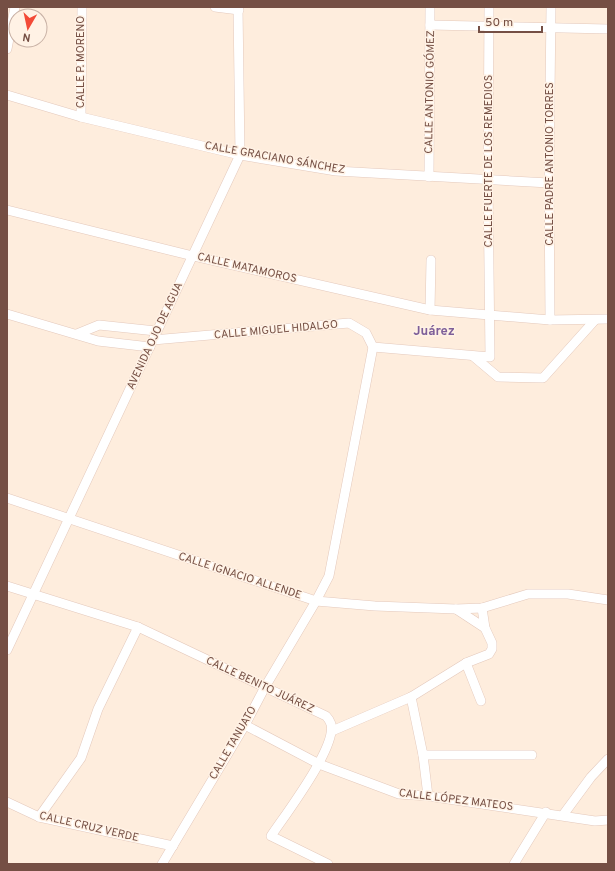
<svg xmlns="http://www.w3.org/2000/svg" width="615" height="871" font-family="Overpass,sans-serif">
<rect width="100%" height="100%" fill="#feeddd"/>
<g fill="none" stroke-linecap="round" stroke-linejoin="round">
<defs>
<g id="street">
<polyline points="215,7 239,10"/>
<polyline points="430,25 608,29"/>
<polyline points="7,49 15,7"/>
<polyline points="7,95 81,117 240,155 336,171 549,183"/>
<polyline points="81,117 82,7"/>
<polyline points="429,177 430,7"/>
<polyline points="7,210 193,256 430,310 550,320 608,319"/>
<polyline points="430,310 431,260"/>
<polyline points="7,314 98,341 150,347"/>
<polyline points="550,320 549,183 551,7"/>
<polyline points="77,334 99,325 156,331"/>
<polyline points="153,340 349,323 366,333 373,347 490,357 488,181 489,7"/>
<polyline points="473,356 498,377 543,378 595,320"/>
<polyline points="7,498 316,601 375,606 456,609 482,608 528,594 568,594 608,600"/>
<path d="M7,586L138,627L326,716C328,718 330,721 331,724C337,747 285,815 271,836L328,864"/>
<polyline points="456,609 485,628"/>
<polyline points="7,650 240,155 238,7"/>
<polyline points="466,663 481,701"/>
<polyline points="411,697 423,755 428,796"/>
<polyline points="245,725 319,764 399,794 428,796 595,821 608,820"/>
<polyline points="332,731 411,697 466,663 489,654 492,649 492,643 485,628 482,608"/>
<polyline points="423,755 532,755"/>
<polyline points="7,802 39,817 173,846"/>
<polyline points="563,815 591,777 608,759"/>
<polyline points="39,817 81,758 98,709 138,627"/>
<polyline points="162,864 245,725 265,687 316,601 329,576 373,347"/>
<polyline points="514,864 546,812"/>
</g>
</defs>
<use href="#street" stroke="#e4c9bc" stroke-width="10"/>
<use href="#street" stroke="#fff" stroke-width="9"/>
</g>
<g text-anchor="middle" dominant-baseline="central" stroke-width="3" stroke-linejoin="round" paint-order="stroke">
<g font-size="11" fill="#754f44" stroke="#fff2e5">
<text transform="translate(81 62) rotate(-90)">CALLE P. MORENO</text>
<text transform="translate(430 92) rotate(-89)">CALLE ANTONIO GÓMEZ</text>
<text transform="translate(275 158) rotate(10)">CALLE GRACIANO SÁNCHEZ</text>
<text transform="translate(489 161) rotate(-90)">CALLE FUERTE DE LOS REMEDIOS</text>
<text transform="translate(550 164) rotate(-90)">CALLE PADRE ANTONIO TORRES</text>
<text transform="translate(247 268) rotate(13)">CALLE MATAMOROS</text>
<text transform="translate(276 330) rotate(-5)">CALLE MIGUEL HIDALGO</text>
<text transform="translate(155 336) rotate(-65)">AVENIDA OJO DE AGUA</text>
<text transform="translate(240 576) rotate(18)">CALLE IGNACIO ALLENDE</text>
<text transform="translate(260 685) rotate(25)">CALLE BENITO JUÁREZ</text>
<text transform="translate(233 743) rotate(-60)">CALLE TANUATO</text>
<text transform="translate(456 800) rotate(7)">CALLE LÓPEZ MATEOS</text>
<text transform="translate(89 827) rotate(13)">CALLE CRUZ VERDE</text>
</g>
<g font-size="13" font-weight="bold" fill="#7e5f99" stroke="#fff2e5">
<text x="434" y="332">Juárez</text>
</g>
</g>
<rect width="615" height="871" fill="none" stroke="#754f44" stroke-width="16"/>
<g transform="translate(28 28) rotate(189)"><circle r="19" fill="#fff2e5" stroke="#c8b1a5"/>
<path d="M0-3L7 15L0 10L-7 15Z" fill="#f34a37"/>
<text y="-6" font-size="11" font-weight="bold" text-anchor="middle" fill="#754f44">N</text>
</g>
<path d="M479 26v6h63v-6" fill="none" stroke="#754f44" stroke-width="2"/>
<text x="485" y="26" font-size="12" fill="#754f44" stroke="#fff2e5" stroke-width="3" paint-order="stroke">50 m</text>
</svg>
